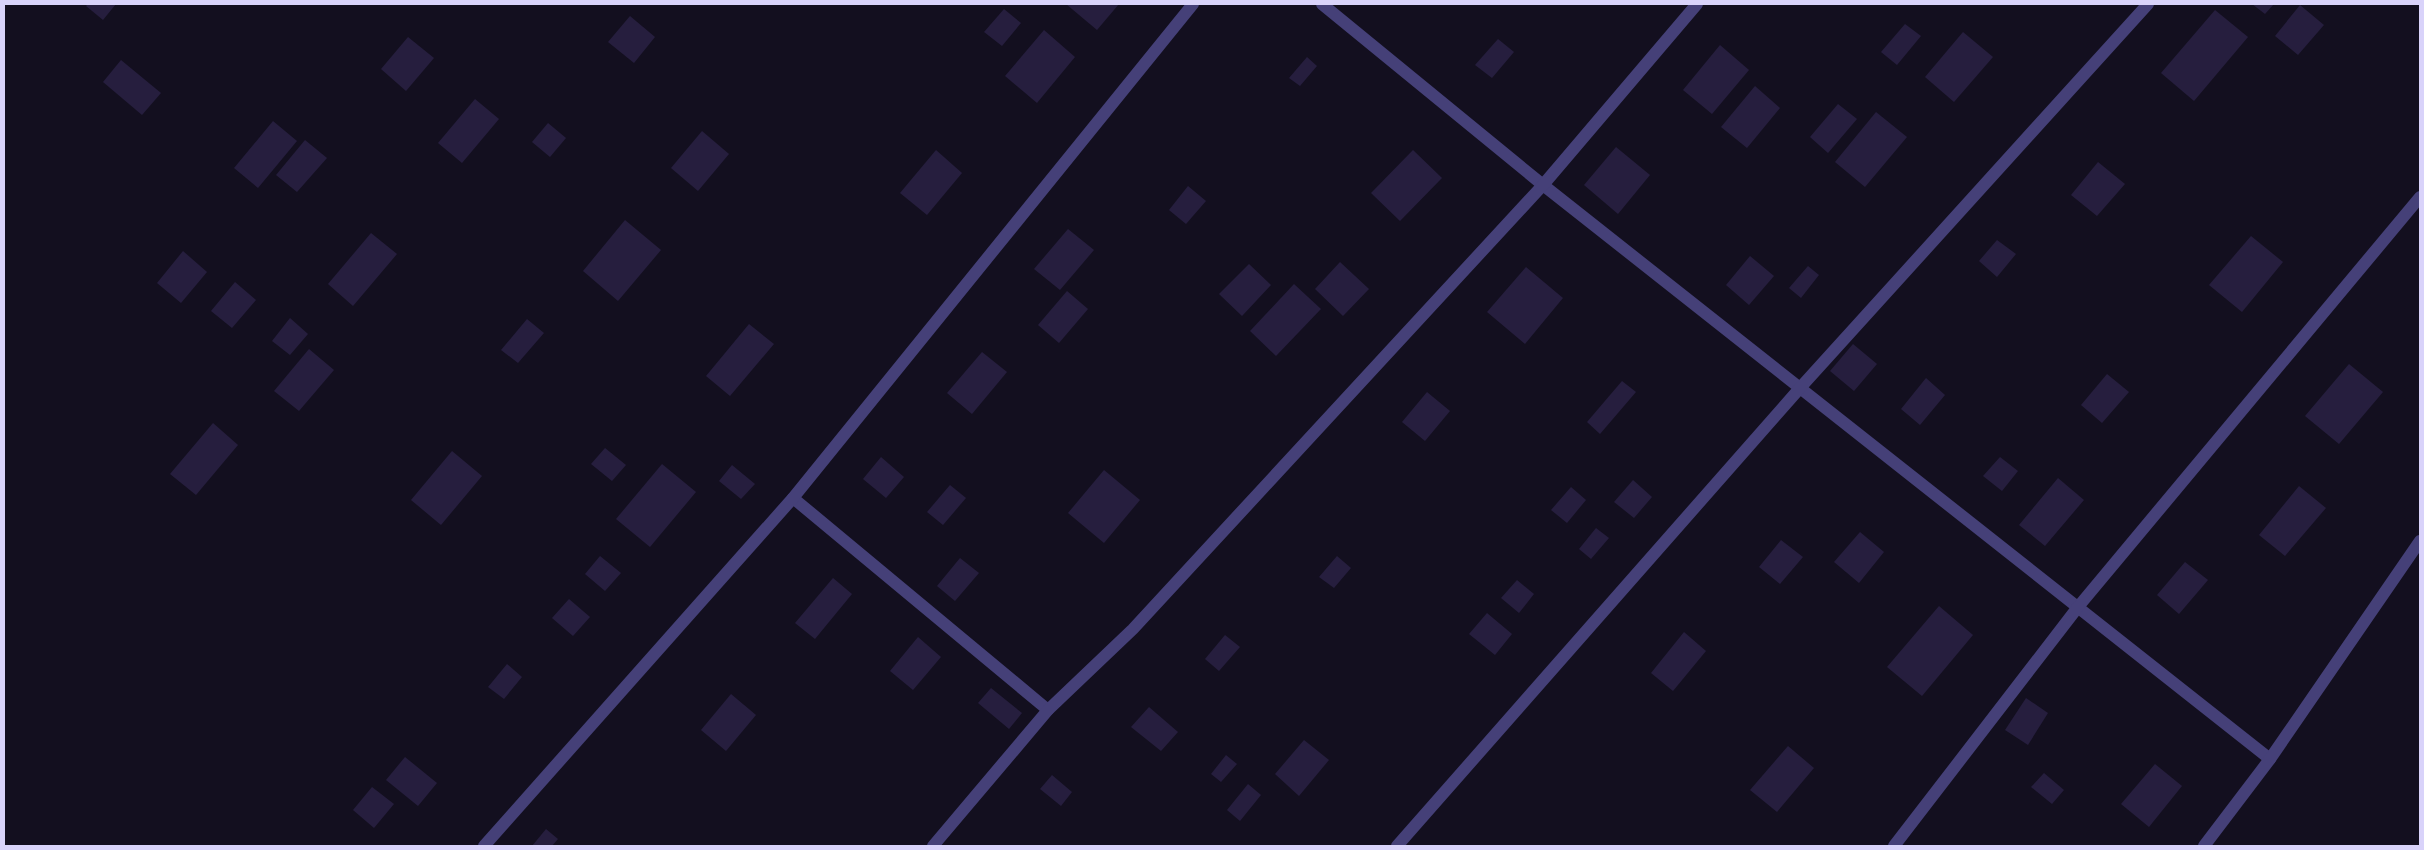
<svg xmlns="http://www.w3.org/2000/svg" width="2424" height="850" font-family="'Open Sans',sans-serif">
<rect width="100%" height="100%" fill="#130f1f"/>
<g fill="#261e3e">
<polygon points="88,4 116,4 103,20 86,6"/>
<polygon points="1066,4 1119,4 1097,30"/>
<polygon points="2252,4 2274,4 2265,14"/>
<polygon points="2300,5 2324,25 2298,55 2275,36"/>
<polygon points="1004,9 1021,23 1002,46 984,32"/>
<polygon points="2215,10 2248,37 2194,101 2161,73"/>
<polygon points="630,16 655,37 634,63 608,42"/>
<polygon points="1905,24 1921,36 1897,65 1881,52"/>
<polygon points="1044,30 1075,57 1037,103 1005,76"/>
<polygon points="1963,32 1993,57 1954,102 1925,77"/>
<polygon points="408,37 434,58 406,91 381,69"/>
<polygon points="1498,39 1514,52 1492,78 1475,65"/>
<polygon points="1720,45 1749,70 1712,114 1683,90"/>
<polygon points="1307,57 1317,66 1300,86 1289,78"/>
<polygon points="121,60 161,93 142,115 103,82"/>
<polygon points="1755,86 1780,108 1747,148 1721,127"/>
<polygon points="475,99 499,119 462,163 438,143"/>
<polygon points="1838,104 1857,119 1828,153 1810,137"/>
<polygon points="1876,112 1907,137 1865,187 1835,162"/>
<polygon points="273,121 297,141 258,188 234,168"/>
<polygon points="548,123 566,138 550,157 532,142"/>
<polygon points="702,131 729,154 698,191 671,168"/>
<polygon points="305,140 327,158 297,192 276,175"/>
<polygon points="1616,147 1650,175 1618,214 1584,185"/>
<polygon points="936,150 962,173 927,215 900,193"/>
<polygon points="1413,150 1442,178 1400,221 1371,193"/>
<polygon points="2098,162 2125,184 2097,216 2071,195"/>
<polygon points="1188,186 1206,201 1186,224 1169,210"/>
<polygon points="625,220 661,250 618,301 583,271"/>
<polygon points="1068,229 1094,250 1060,290 1034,269"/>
<polygon points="371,233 397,254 353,306 328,284"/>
<polygon points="2251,236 2283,262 2242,312 2209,285"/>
<polygon points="1997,240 2016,254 1997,277 1979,261"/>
<polygon points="183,251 207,272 181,303 157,283"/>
<polygon points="1750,256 1774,276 1749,305 1726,285"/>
<polygon points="1340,262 1369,289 1343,316 1315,289"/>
<polygon points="1249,264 1271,285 1242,316 1219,294"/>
<polygon points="1808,266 1819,275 1801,298 1789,288"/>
<polygon points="1526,267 1563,298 1525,344 1487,312"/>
<polygon points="235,282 256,300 232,328 211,311"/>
<polygon points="1294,284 1321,309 1276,356 1250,331"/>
<polygon points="1067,291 1088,309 1059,343 1038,325"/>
<polygon points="290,318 308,334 290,355 272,341"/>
<polygon points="527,319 544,333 518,363 501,350"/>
<polygon points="749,324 774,344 730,396 706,376"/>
<polygon points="1853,344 1877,364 1854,391 1830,371"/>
<polygon points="309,349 334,370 299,411 274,391"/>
<polygon points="982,352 1007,372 972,414 947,393"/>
<polygon points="2349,364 2383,392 2339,444 2305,416"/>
<polygon points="2107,374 2129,392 2102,423 2081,405"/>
<polygon points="1926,378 1945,395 1920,425 1901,409"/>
<polygon points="1622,381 1636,392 1600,434 1587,422"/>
<polygon points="1427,392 1450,411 1425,441 1402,422"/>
<polygon points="213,423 238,445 196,495 170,474"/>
<polygon points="605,448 626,465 612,481 591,464"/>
<polygon points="452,451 482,476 441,525 411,500"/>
<polygon points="881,457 904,477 886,498 863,479"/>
<polygon points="2000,457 2018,471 2002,491 1983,476"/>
<polygon points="662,464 696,492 650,547 616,519"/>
<polygon points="732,465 755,484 741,499 719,481"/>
<polygon points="1104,470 1140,500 1104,543 1068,513"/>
<polygon points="2058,478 2084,500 2045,546 2019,525"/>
<polygon points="1633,480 1652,497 1634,518 1614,502"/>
<polygon points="950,485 966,498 943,525 927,512"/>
<polygon points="2299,486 2326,508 2285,556 2259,535"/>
<polygon points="1571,487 1586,500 1567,523 1551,510"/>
<polygon points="1596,528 1609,538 1591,559 1579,549"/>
<polygon points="1860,532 1884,552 1859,583 1834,562"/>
<polygon points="1781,540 1803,557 1780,584 1759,567"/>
<polygon points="600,556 621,573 605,591 585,574"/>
<polygon points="1337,556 1351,568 1334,588 1319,577"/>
<polygon points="960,558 979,573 955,601 937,586"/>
<polygon points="2185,562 2208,580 2179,614 2157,595"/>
<polygon points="833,578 852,594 815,639 795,623"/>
<polygon points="1517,580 1534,594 1519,613 1501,598"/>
<polygon points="569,599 590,617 573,636 552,618"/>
<polygon points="1939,606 1973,635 1922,696 1887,667"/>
<polygon points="1487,613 1512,634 1495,655 1469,634"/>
<polygon points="1684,632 1706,651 1673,691 1651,673"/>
<polygon points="1225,635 1240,647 1219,671 1205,659"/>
<polygon points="918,637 941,657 913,690 890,671"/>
<polygon points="507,664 522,677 504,699 488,687"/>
<polygon points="991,688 1022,713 1009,729 978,703"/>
<polygon points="731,694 756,715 726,751 701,730"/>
<polygon points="2026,698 2048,713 2028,745 2005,730"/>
<polygon points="1149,707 1178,732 1161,751 1131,727"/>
<polygon points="1304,740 1329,760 1299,796 1275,774"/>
<polygon points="1788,746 1814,768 1777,812 1750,790"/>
<polygon points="1226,755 1237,764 1221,782 1211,774"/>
<polygon points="405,757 437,783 418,806 386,780"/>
<polygon points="2155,764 2182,786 2149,827 2121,804"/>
<polygon points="2044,773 2064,790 2052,804 2031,787"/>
<polygon points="1052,775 1072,792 1061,806 1040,789"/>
<polygon points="1248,784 1261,795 1240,821 1227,810"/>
<polygon points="372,787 394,804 374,828 353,810"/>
<polygon points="546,829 558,839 552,846 532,846"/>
</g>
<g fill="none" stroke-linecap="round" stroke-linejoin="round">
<g stroke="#454078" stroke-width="12">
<polyline points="1322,4 1543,185 2270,759"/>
<polyline points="793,498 1048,710"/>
<polyline points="484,846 793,498 1193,4"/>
<polyline points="933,846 1048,710 1133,629 1543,185 1697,4"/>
<polyline points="1397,846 1800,388 2148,4"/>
<polyline points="1894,846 2078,607 2420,197"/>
<polyline points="2204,846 2270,759 2420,541"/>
</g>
</g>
<rect width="2424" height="850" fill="none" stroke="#d9d3fa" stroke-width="10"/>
</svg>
